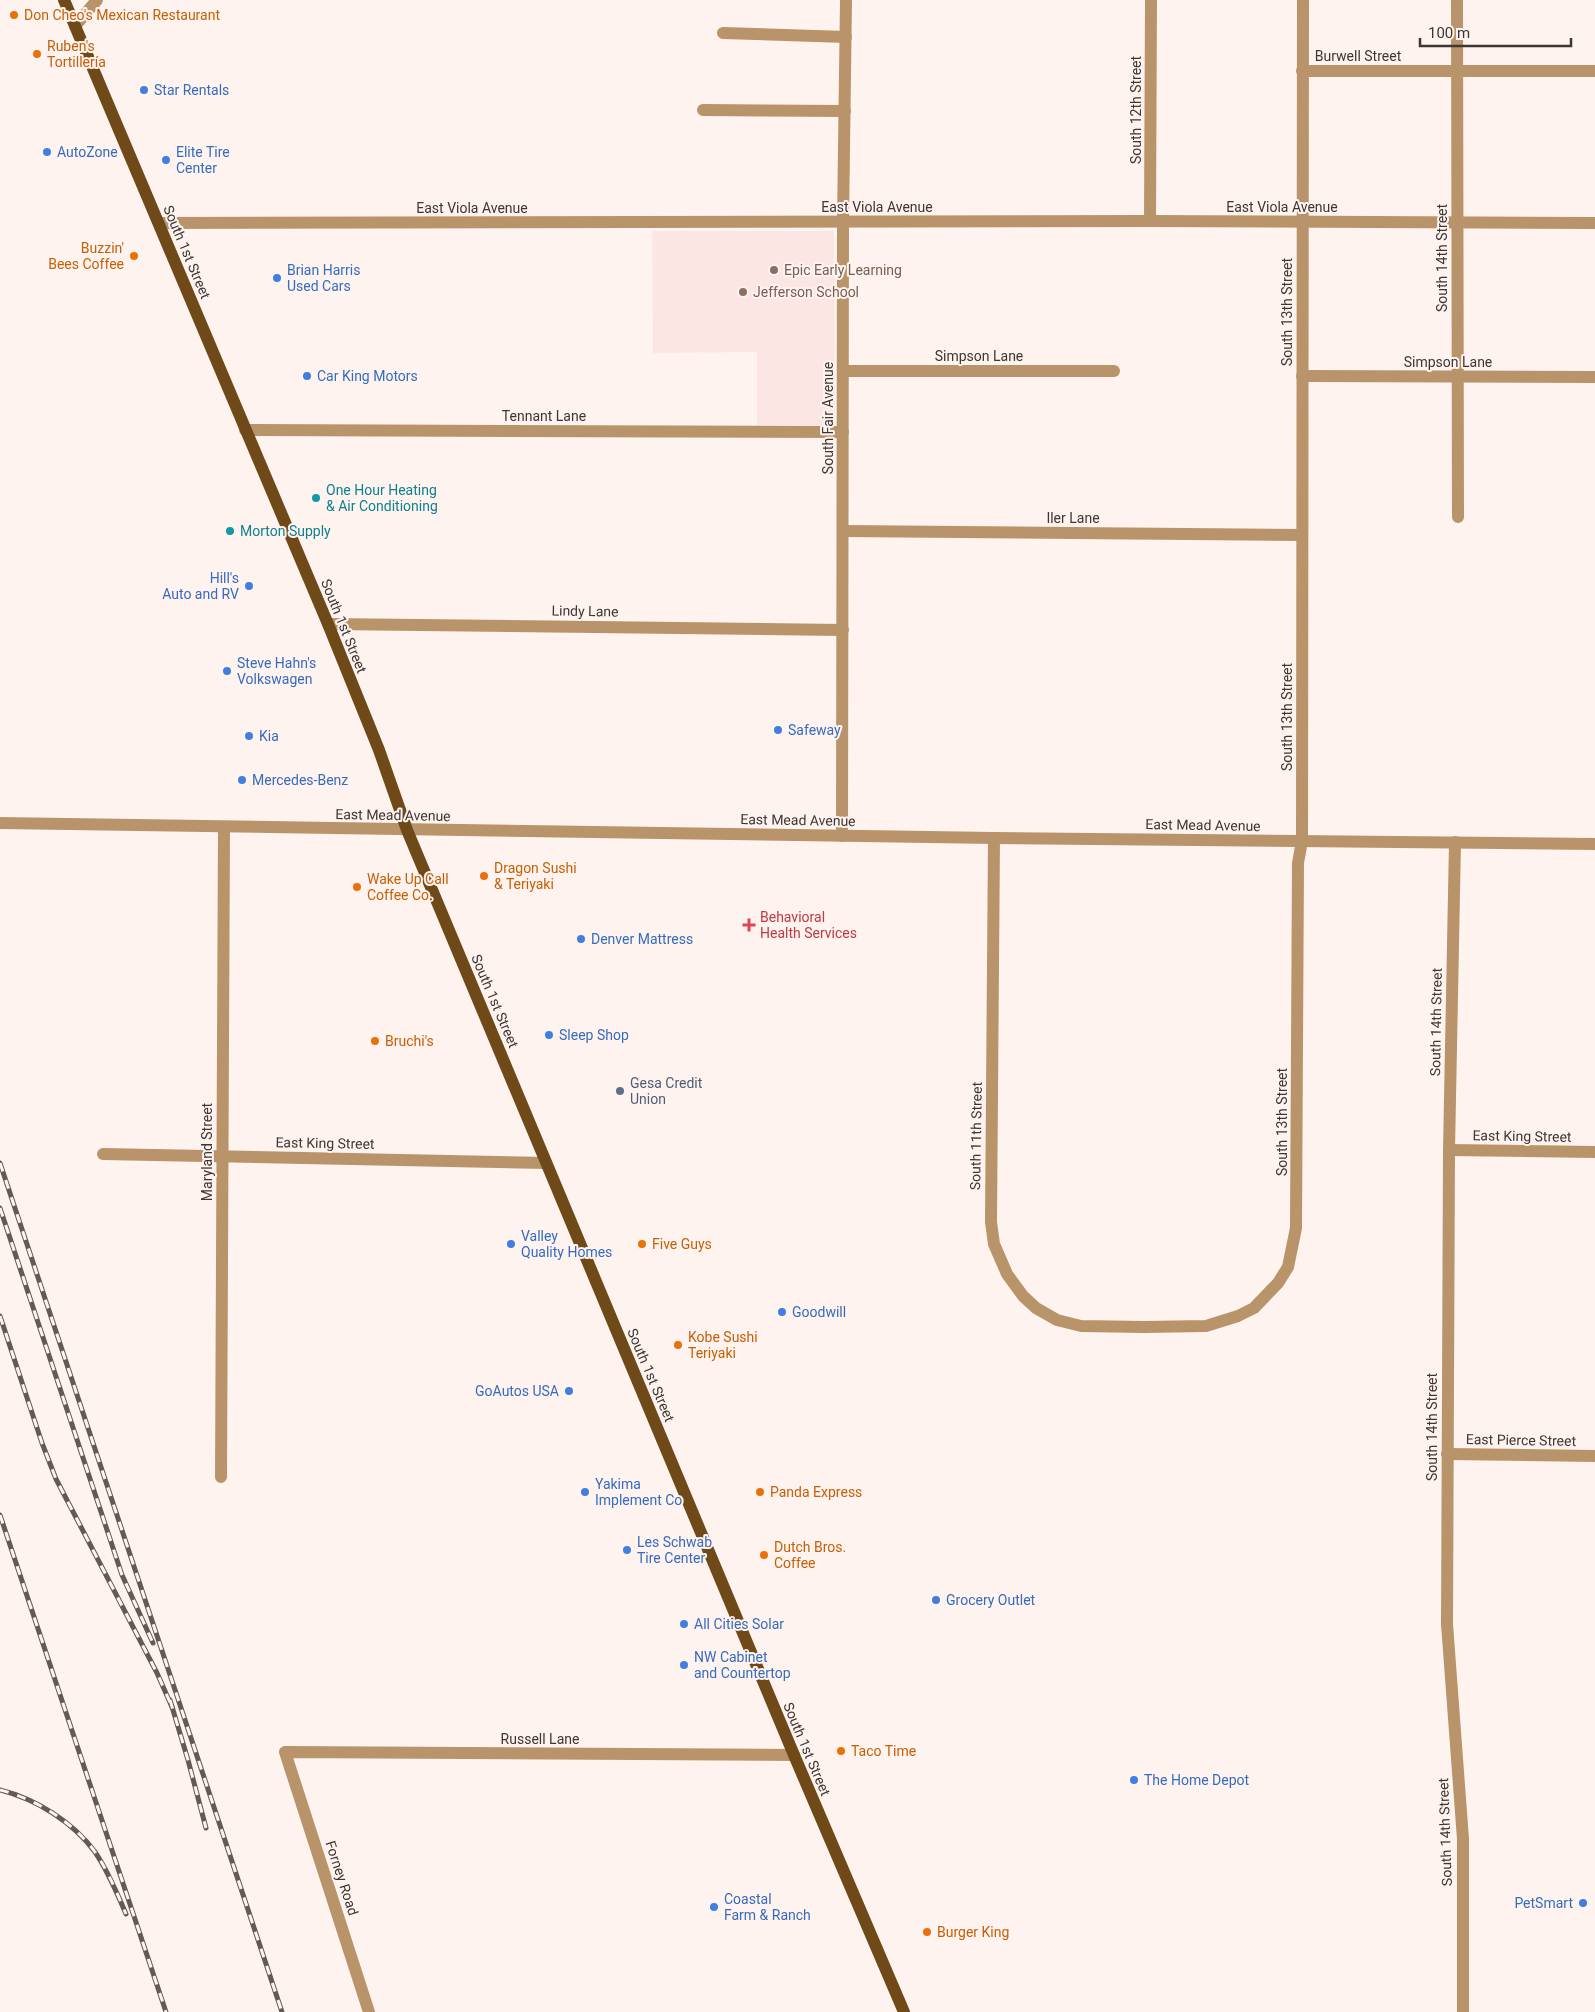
<svg xmlns="http://www.w3.org/2000/svg" width="1595" height="2012" font-family="Roboto,sans-serif">
<rect width="100%" height="100%" fill="#fef3ef"/>
<polygon fill="#fce6e3" points="652,231 834,231 835,425 757,425 757,352 653,353"/>
<g fill="none" stroke-linecap="round" stroke-linejoin="round">
<g stroke="#b9946a" stroke-width="12">
<polyline points="1457,0 1458,517"/>
<polyline points="75,26 97,0"/>
<polyline points="723,33 846,37"/>
<polyline points="1302,71 1595,71"/>
<polyline points="703,110 845,111"/>
<polyline points="1150,221 1151,0"/>
<polyline points="159,223 1150,221 1595,223"/>
<polyline points="843,371 1114,371"/>
<polyline points="1302,376 1595,377"/>
<polyline points="245,430 843,432"/>
<polyline points="843,531 1302,535"/>
<polyline points="328,624 843,630"/>
<polyline points="0,823 994,838 1595,844"/>
<polyline points="842,836 843,222 846,0"/>
<polyline points="994,838 991,1222 994,1244 1007,1274 1023,1296 1036,1308 1057,1320 1081,1326 1144,1327 1206,1326 1238,1316 1254,1308 1278,1283 1288,1267 1296,1228 1298,863 1302,841 1303,0"/>
<polyline points="1455,842 1449,1150 1447,1624 1463,1839 1463,2012"/>
<polyline points="1449,1150 1595,1152"/>
<polyline points="103,1154 546,1163"/>
<polyline points="1447,1454 1595,1456"/>
<polyline points="221,1477 224,827"/>
<polyline points="369,2012 285,1752 794,1755"/>
</g>
<polyline stroke="#6f4a18" stroke-width="12" points="64,0 328,624 379,750 407,830 556,1186 794,1755 904,2012"/>
<defs>
<g id="rail">
<polyline points="0,1163 282,2012"/>
<polyline points="0,1208 122,1575 153,1643"/>
<polyline points="0,1316 42,1443 56,1479 157,1673 172,1707"/>
<polyline points="0,1515 166,2012"/>
<polyline points="170,1700 188,1760 206,1828"/>
<path d="M0,1790C36,1799 73,1822 95,1852C108,1871 117,1893 126,1914"/>
</g>
</defs>
<use href="#rail" stroke="#625a57" stroke-width="5"/>
<use href="#rail" stroke="#fef3ef" stroke-width="3" stroke-dasharray="9" stroke-linecap="butt"/>
</g>
<g fill="#e8710a" stroke="#fef3ef" stroke-width="2">
<circle cx="14" cy="15" r="5"/>
<circle cx="37" cy="54" r="5"/>
<circle cx="134" cy="256" r="5"/>
<circle cx="484" cy="876" r="5"/>
<circle cx="357" cy="887" r="5"/>
<circle cx="375" cy="1041" r="5"/>
<circle cx="642" cy="1244" r="5"/>
<circle cx="678" cy="1345" r="5"/>
<circle cx="760" cy="1492" r="5"/>
<circle cx="764" cy="1555" r="5"/>
<circle cx="841" cy="1751" r="5"/>
<circle cx="927" cy="1932" r="5"/>
</g>
<g fill="#3f7fe0" stroke="#fef3ef" stroke-width="2">
<circle cx="144" cy="90" r="5"/>
<circle cx="47" cy="152" r="5"/>
<circle cx="166" cy="160" r="5"/>
<circle cx="277" cy="278" r="5"/>
<circle cx="307" cy="376" r="5"/>
<circle cx="249" cy="586" r="5"/>
<circle cx="227" cy="671" r="5"/>
<circle cx="778" cy="730" r="5"/>
<circle cx="249" cy="736" r="5"/>
<circle cx="242" cy="780" r="5"/>
<circle cx="581" cy="939" r="5"/>
<circle cx="549" cy="1035" r="5"/>
<circle cx="511" cy="1244" r="5"/>
<circle cx="782" cy="1312" r="5"/>
<circle cx="569" cy="1391" r="5"/>
<circle cx="585" cy="1492" r="5"/>
<circle cx="627" cy="1550" r="5"/>
<circle cx="936" cy="1600" r="5"/>
<circle cx="684" cy="1624" r="5"/>
<circle cx="684" cy="1665" r="5"/>
<circle cx="1134" cy="1780" r="5"/>
<circle cx="1583" cy="1903" r="5"/>
<circle cx="714" cy="1907" r="5"/>
</g>
<g fill="#8d6e63" stroke="#fef3ef" stroke-width="2">
<circle cx="774" cy="270" r="5"/>
<circle cx="743" cy="292" r="5"/>
</g>
<g fill="#0f9aa8" stroke="#fef3ef" stroke-width="2">
<circle cx="316" cy="498" r="5"/>
<circle cx="230" cy="531" r="5"/>
</g>
<path fill="#e0444e" stroke="#fef3ef" stroke-width="2" d="M746.5 917.5h5v5h5v5h-5v5h-5v-5h-5v-5h5z"/>
<circle fill="#5c6f8a" stroke="#fef3ef" stroke-width="2" cx="620" cy="1091" r="5"/>
<g text-anchor="middle" dominant-baseline="central" stroke-width="4" stroke-linejoin="round" paint-order="stroke">
<g font-size="14" fill="#c56008" stroke="#fef3ef" text-anchor="start">
<text x="24" y="15">Don Cheo's Mexican Restaurant</text>
<text x="47" y="46">Ruben's<tspan x="47" dy="16">Tortillería</tspan></text>
<text x="124" y="248" text-anchor="end">Buzzin'<tspan x="124" dy="16">Bees Coffee</tspan></text>
<text x="494" y="868">Dragon Sushi<tspan x="494" dy="16">&amp; Teriyaki</tspan></text>
<text x="367" y="879">Wake Up Call<tspan x="367" dy="16">Coffee Co.</tspan></text>
<text x="385" y="1041">Bruchi's</text>
<text x="652" y="1244">Five Guys</text>
<text x="688" y="1337">Kobe Sushi<tspan x="688" dy="16">Teriyaki</tspan></text>
<text x="770" y="1492">Panda Express</text>
<text x="774" y="1547">Dutch Bros.<tspan x="774" dy="16">Coffee</tspan></text>
<text x="851" y="1751">Taco Time</text>
<text x="937" y="1932">Burger King</text>
</g>
<g font-size="14" fill="#3d3633" stroke="#fef3ef">
<text x="1358" y="56">Burwell Street</text>
<text transform="translate(1136 110) rotate(-90)">South 12th Street</text>
<text x="877" y="207">East Viola Avenue</text>
<text x="1282" y="207">East Viola Avenue</text>
<text x="472" y="208">East Viola Avenue</text>
<text transform="translate(187 252) rotate(67)">South 1st Street</text>
<text transform="translate(1442 258) rotate(-90)">South 14th Street</text>
<text transform="translate(1287 312) rotate(-90)">South 13th Street</text>
<text x="979" y="356">Simpson Lane</text>
<text x="1448" y="362">Simpson Lane</text>
<text x="544" y="416">Tennant Lane</text>
<text transform="translate(828 418) rotate(-90)">South Fair Avenue</text>
<text x="1073" y="518">Iler Lane</text>
<text transform="translate(585 611) rotate(1)">Lindy Lane</text>
<text transform="translate(344 626) rotate(68)">South 1st Street</text>
<text transform="translate(1287 717) rotate(-90)">South 13th Street</text>
<text transform="translate(393 815) rotate(1)">East Mead Avenue</text>
<text transform="translate(798 820) rotate(1)">East Mead Avenue</text>
<text transform="translate(1203 825) rotate(1)">East Mead Avenue</text>
<text transform="translate(495 1001) rotate(67)">South 1st Street</text>
<text transform="translate(1436 1022) rotate(-89)">South 14th Street</text>
<text transform="translate(1282 1122) rotate(-90)">South 13th Street</text>
<text transform="translate(976 1136) rotate(-89)">South 11th Street</text>
<text transform="translate(1522 1136) rotate(1)">East King Street</text>
<text transform="translate(325 1143) rotate(1)">East King Street</text>
<text transform="translate(207 1152) rotate(-90)">Maryland Street</text>
<text transform="translate(651 1375) rotate(67)">South 1st Street</text>
<text transform="translate(1432 1427) rotate(-90)">South 14th Street</text>
<text transform="translate(1521 1440) rotate(1)">East Pierce Street</text>
<text x="540" y="1739">Russell Lane</text>
<text transform="translate(807 1749) rotate(67)">South 1st Street</text>
<text transform="translate(1445 1832) rotate(-92)">South 14th Street</text>
<text transform="translate(342 1878) rotate(72)">Forney Road</text>
</g>
<g font-size="14" fill="#366cbe" stroke="#fef3ef" text-anchor="start">
<text x="154" y="90">Star Rentals</text>
<text x="57" y="152">AutoZone</text>
<text x="176" y="152">Elite Tire<tspan x="176" dy="16">Center</tspan></text>
<text x="287" y="270">Brian Harris<tspan x="287" dy="16">Used Cars</tspan></text>
<text x="317" y="376">Car King Motors</text>
<text x="239" y="578" text-anchor="end">Hill's<tspan x="239" dy="16">Auto and RV</tspan></text>
<text x="237" y="663">Steve Hahn's<tspan x="237" dy="16">Volkswagen</tspan></text>
<text x="788" y="730">Safeway</text>
<text x="259" y="736">Kia</text>
<text x="252" y="780">Mercedes-Benz</text>
<text x="591" y="939">Denver Mattress</text>
<text x="559" y="1035">Sleep Shop</text>
<text x="521" y="1236">Valley<tspan x="521" dy="16">Quality Homes</tspan></text>
<text x="792" y="1312">Goodwill</text>
<text x="559" y="1391" text-anchor="end">GoAutos USA</text>
<text x="595" y="1484">Yakima<tspan x="595" dy="16">Implement Co</tspan></text>
<text x="637" y="1542">Les Schwab<tspan x="637" dy="16">Tire Center</tspan></text>
<text x="946" y="1600">Grocery Outlet</text>
<text x="694" y="1624">All Cities Solar</text>
<text x="694" y="1657">NW Cabinet<tspan x="694" dy="16">and Countertop</tspan></text>
<text x="1144" y="1780">The Home Depot</text>
<text x="724" y="1899">Coastal<tspan x="724" dy="16">Farm &amp; Ranch</tspan></text>
<text x="1573" y="1903" text-anchor="end">PetSmart</text>
</g>
<g font-size="14" fill="#785e54" stroke="#fef3ef" text-anchor="start">
<text x="784" y="270">Epic Early Learning</text>
<text x="753" y="292">Jefferson School</text>
</g>
<g font-size="14" fill="#0d838f" stroke="#fef3ef" text-anchor="start">
<text x="326" y="490">One Hour Heating<tspan x="326" dy="16">&amp; Air Conditioning</tspan></text>
<text x="240" y="531">Morton Supply</text>
</g>
<g font-size="14" fill="#be3a42" stroke="#fef3ef" text-anchor="start">
<text x="760" y="917">Behavioral<tspan x="760" dy="16">Health Services</tspan></text>
</g>
<g font-size="14" fill="#4e5e75" stroke="#fef3ef" text-anchor="start">
<text x="630" y="1083">Gesa Credit<tspan x="630" dy="16">Union</tspan></text>
</g>
</g>
<path d="M1420 38v8h151v-8" fill="none" stroke="#3d3633" stroke-width="2.5"/>
<text x="1428" y="38" font-size="15" fill="#3d3633" stroke="#fef3ef" stroke-width="4" paint-order="stroke">100 m</text>
</svg>
